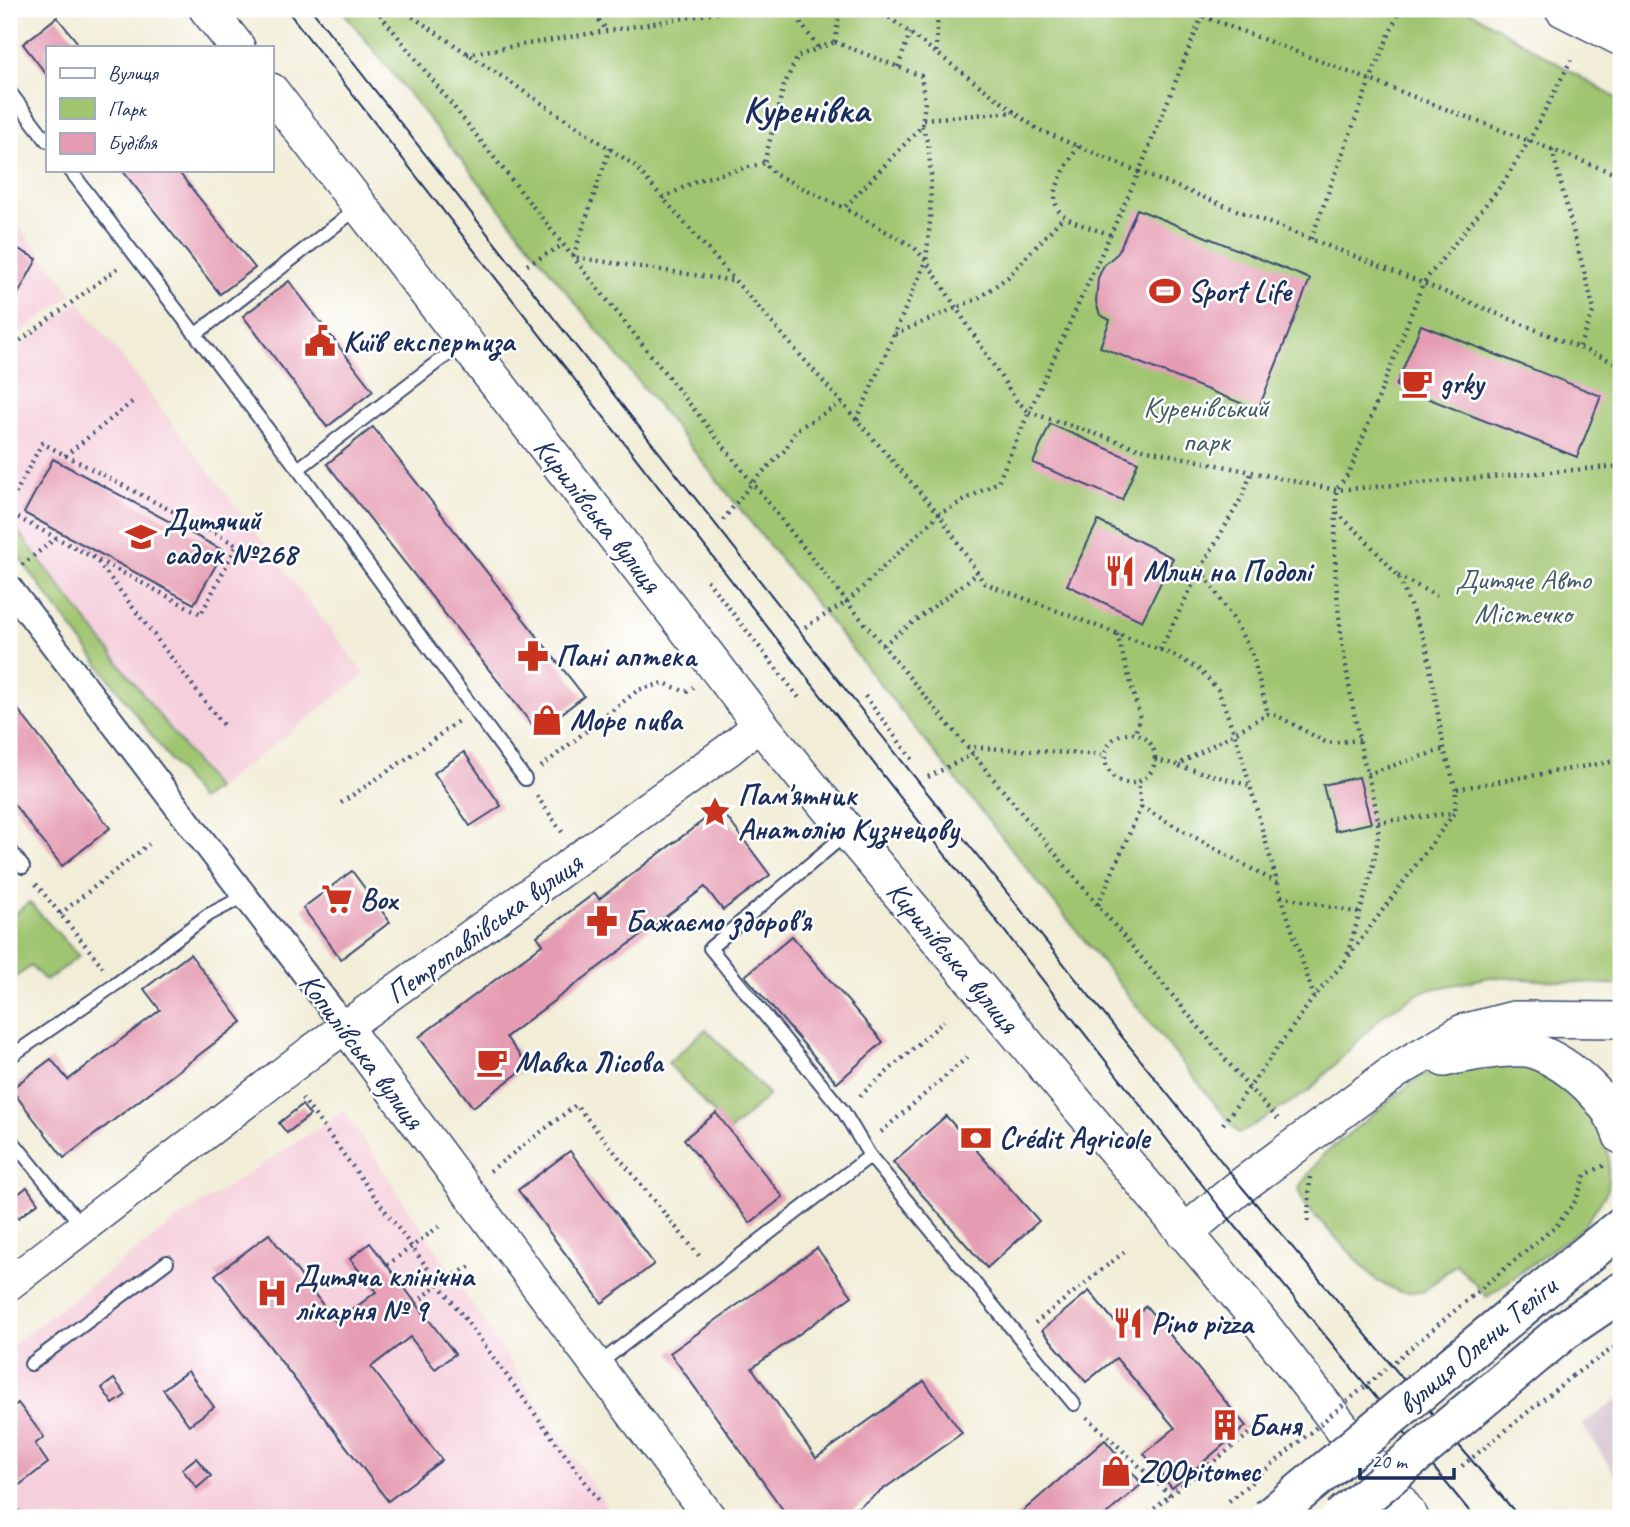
<svg xmlns="http://www.w3.org/2000/svg" width="1630" height="1527" font-family="Caveat,sans-serif">
<rect width="100%" height="100%" fill="#fff"/>
<filter id="ink" filterUnits="userSpaceOnUse"><feTurbulence type="fractalNoise" baseFrequency=".0143" numOctaves="2"/><feDisplacementMap in="SourceGraphic" scale="14" xChannelSelector="R" yChannelSelector="G"/><feConvolveMatrix kernelMatrix="1 2 1 2 8 2 1 2 1" color-interpolation-filters="sRGB"/></filter>
<filter id="wash" filterUnits="userSpaceOnUse"><feTurbulence type="fractalNoise" baseFrequency=".00686" numOctaves="4" result="noise"/><feDisplacementMap in="SourceGraphic" scale="28" xChannelSelector="R" yChannelSelector="G"/><feGaussianBlur stdDeviation="1.57" result="paint"/><feColorMatrix in="noise" values="0 0 0 0 0 0 0 0 0 0 0 0 0 0 0 0 0 1.4 0 .05"/><feComposite in="paint" operator="in"/></filter>
<g filter="url(#wash)">
<rect width="100%" height="100%" fill="#f1edd7"/>
<g fill="#f5cfdb">
<polygon points="9,214 73,294 9,341"/>
<polygon points="79,302 365,675 216,789 9,519 9,355"/>
<polygon points="344,1111 614,1518 9,1518 9,1347 178,1219"/>
</g>
<polygon fill="#d1bdcc" points="1621,1397 1621,1484 1582,1424"/>
<g fill="#a0c56f" stroke="#5e7a66" stroke-width="2">
<polygon points="341,9 1466,9 1621,101 1621,985 1490,977 1424,991 1385,1013 1309,1091 1239,1134"/>
<polygon points="9,519 36,555 216,789 200,800 9,544"/>
<polygon points="29,902 79,956 46,981 31,966 9,982 9,919"/>
<polygon points="706,1029 769,1095 730,1131 668,1063"/>
<polygon points="1526,1062 1589,1103 1606,1136 1609,1161 1607,1192 1583,1227 1487,1297 1456,1264 1423,1292 1399,1292 1377,1281 1303,1203 1299,1187 1323,1155 1420,1076 1453,1067"/>
</g>
<g id="blocks">
<g fill="#e59bb2">
<polygon points="57,17 81,47 47,47 47,75 23,44"/>
<polygon points="122,170 177,170 255,268 220,294"/>
<polygon points="1137,209 1310,279 1258,410 1100,347 1110,320 1100,315 1096,302 1098,278 1104,265 1118,253"/>
<polygon points="9,244 37,259 9,311"/>
<polygon points="289,281 373,391 327,427 243,316"/>
<polygon points="1421,325 1601,396 1577,457 1396,386"/>
<polygon points="1050,424 1138,462 1122,500 1033,463"/>
<polygon points="373,427 584,696 538,732 327,464"/>
<polygon points="53,459 224,551 194,604 24,513"/>
<polygon points="1098,521 1173,558 1142,621 1067,585"/>
<polygon points="9,698 110,828 62,866 9,798"/>
<polygon points="464,752 501,806 470,826 434,773"/>
<polygon points="1359,777 1371,823 1335,831 1323,785"/>
<polygon points="720,808 770,875 723,910 705,887 506,1037 528,1066 473,1107 419,1037 543,944 537,936 595,893 599,899"/>
<polygon points="352,871 390,922 341,959 303,908"/>
<polygon points="792,936 883,1042 837,1083 745,976"/>
<polygon points="190,954 242,1022 64,1158 11,1089 51,1059 68,1080 160,1010 144,989"/>
<polygon points="302,1105 310,1115 287,1133 279,1123"/>
<polygon points="716,1113 783,1197 750,1223 684,1139"/>
<polygon points="946,1116 1039,1221 987,1268 893,1162"/>
<polygon points="570,1151 654,1264 602,1303 518,1190"/>
<polygon points="27,1187 38,1203 18,1218 9,1206 9,1201"/>
<polygon points="269,1234 336,1322 376,1292 350,1259 370,1243 455,1354 435,1369 410,1337 371,1367 442,1460 388,1501 215,1275"/>
<polygon points="817,1248 852,1296 752,1368 816,1458 924,1381 962,1433 843,1518 789,1518 670,1353"/>
<polygon points="1089,1291 1120,1328 1146,1306 1246,1426 1172,1488 1144,1454 1175,1428 1116,1358 1086,1382 1042,1330"/>
<polygon points="188,1371 214,1407 189,1425 163,1389"/>
<polygon points="114,1379 126,1395 113,1404 102,1388"/>
<polygon points="18,1403 44,1437 35,1444 48,1463 9,1493 9,1410"/>
<polygon points="1105,1440 1142,1484 1102,1518 1015,1518"/>
<polygon points="196,1458 211,1476 197,1488 182,1469"/>
<polygon points="9,1498 24,1518 9,1518"/>
</g>
</g>
</g>
<g filter="url(#ink)">
<use href="#blocks" fill-opacity="0" stroke="#3b4c70" stroke-width="2"/>
<g fill="none" stroke-linecap="round" stroke-linejoin="round">
<defs>
<g id="service">
<polyline points="9,91 47,141"/>
<polyline points="70,170 298,469 525,779"/>
<polyline points="196,334 359,207"/>
<polyline points="298,469 440,360 465,344"/>
<polyline points="846,834 710,948 843,1111 870,1156 1074,1404"/>
<polyline points="9,848 23,867"/>
<polyline points="14,1054 116,984 208,915 245,896"/>
<polyline points="9,1137 82,1226"/>
<polyline points="31,1364 167,1262"/>
<polyline points="596,1366 870,1156"/>
</g>
<polyline id="minor" points="9,587 346,1028"/>
<g id="tertiary">
<polyline points="346,1028 710,1518"/>
<polyline points="9,1284 312,1051 731,748 760,724"/>
</g>
<g id="secondary">
<polyline points="207,9 237,47"/>
<polyline points="1563,9 1621,38"/>
<polyline points="271,91 760,724 848,832 1256,1317 1352,1441 1388,1485 1411,1518"/>
<path d="M1444,1059C1464,1054 1517,1045 1535,1051C1572,1065 1610,1100 1621,1136"/>
<polyline points="1184,1233 1241,1186 1397,1070 1463,1032 1514,1019 1621,1020"/>
</g>
<g id="primary">
<polyline points="1533,1298 1621,1227"/>
<polyline points="1565,1330 1621,1292"/>
</g>
</defs>
<use href="#service" stroke="#3b4c70" stroke-width="16"/>
<use href="#minor" stroke="#3b4c70" stroke-width="28"/>
<use href="#tertiary" stroke="#3b4c70" stroke-width="35"/>
<use href="#secondary" stroke="#3b4c70" stroke-width="38"/>
<use href="#primary" stroke="#3b4c70" stroke-width="42"/>
<g stroke="#3b4c70" stroke-width="4.5" stroke-dasharray="2 5" stroke-linecap="butt">
<polyline points="376,9 847,602 1250,1089 1278,1119"/>
<polyline points="401,9 634,165 939,514 984,583 1176,656 1200,670 1218,690 1238,743 1281,896 1314,997"/>
<polyline points="590,9 607,30"/>
<polyline points="796,9 801,23 818,48"/>
<polyline points="878,9 1037,129 1139,172 1029,412 1138,448 1336,490 1621,466"/>
<polyline points="1184,9 1621,176"/>
<polyline points="1205,9 1139,172 1423,283 1621,365"/>
<polyline points="1203,16 1213,9"/>
<polygon points="835,42 921,76 925,102 922,126 844,208 776,175 764,163 784,85 798,56"/>
<polyline points="835,42 838,21 836,9"/>
<polyline points="936,52 938,9"/>
<polyline points="467,54 739,9"/>
<polyline points="898,67 910,33"/>
<polyline points="923,119 1015,112"/>
<path d="M1078,146C1069,164 1041,198 1064,216C1075,224 1098,230 1111,235"/>
<polyline points="610,148 573,257 735,281"/>
<polyline points="1552,150 1594,310 1579,347"/>
<polyline points="663,198 698,180 764,163"/>
<polyline points="1311,239 1370,80 1400,9"/>
<polyline points="527,265 563,245"/>
<polyline points="895,334 977,299 1008,277 1064,216"/>
<polyline points="9,349 118,268"/>
<polyline points="857,420 926,261 930,222 931,173 928,144 922,126"/>
<polyline points="65,456 132,402"/>
<polyline points="9,506 42,443 237,545 201,614 9,513"/>
<path d="M1336,512C1331,589 1345,668 1360,744C1365,769 1375,796 1378,822C1381,853 1356,923 1347,956"/>
<polyline points="723,520 752,483 785,450 797,429 842,403"/>
<polyline points="98,562 223,725"/>
<polyline points="22,565 56,538"/>
<polyline points="1201,570 1232,617 1252,653 1268,714"/>
<polyline points="1398,576 1441,598"/>
<polyline points="707,580 800,699"/>
<polyline points="805,627 847,602 939,514 998,482 1029,412 1016,400 926,261 914,247 844,208"/>
<polyline points="1117,634 1140,717 1135,733"/>
<polyline points="883,645 978,573"/>
<polyline points="1160,650 1200,570 1242,497 1251,474"/>
<polyline points="865,696 912,759"/>
<circle cx="1130" cy="758" r="25"/>
<polyline points="967,747 1105,755"/>
<polyline points="1155,760 1178,765 1268,714 1278,716 1327,743 1360,740"/>
<polyline points="1179,766 1251,786"/>
<polyline points="541,767 638,690 664,683 686,692 693,687"/>
<polyline points="1367,774 1444,749"/>
<polyline points="928,777 973,754"/>
<polyline points="1456,789 1444,749 1426,644 1398,576 1363,537 1336,512 1336,490 1350,471 1423,283 1503,183 1529,141 1571,60"/>
<polyline points="537,796 562,832"/>
<polyline points="341,803 422,748 458,721"/>
<polyline points="1141,807 1277,883"/>
<polyline points="1378,822 1453,813"/>
<polyline points="36,884 103,967"/>
<polyline points="1281,896 1359,913"/>
<polyline points="1098,905 1141,807 1138,781"/>
<polyline points="60,914 149,844"/>
<polyline points="860,1096 944,1021"/>
<polyline points="302,1098 600,1502"/>
<polyline points="1223,1124 1314,997 1346,960 1455,812 1456,789 1621,760"/>
<polyline points="881,1132 970,1055"/>
<polyline points="490,1171 576,1105 701,1258"/>
<polyline points="1308,1221 1310,1175"/>
<polyline points="387,1265 441,1225"/>
<polyline points="1471,1297 1557,1225 1576,1200 1585,1175 1605,1165"/>
<polyline points="416,1303 439,1284 471,1266"/>
<polyline points="1035,1323 1128,1249"/>
<polyline points="1572,1376 1621,1343"/>
<polyline points="1087,1417 1170,1495"/>
<polyline points="1144,1518 1170,1495 1265,1422"/>
</g>
<use href="#service" stroke="#fff" stroke-width="12"/>
<use href="#minor" stroke="#fff" stroke-width="24"/>
<use href="#tertiary" stroke="#fff" stroke-width="32"/>
<use href="#secondary" stroke="#fff" stroke-width="35"/>
<use href="#primary" stroke="#fff" stroke-width="38"/>
<g stroke="#1b2f5e" stroke-width="2">
<polyline points="286,9 1218,1205 1475,1518"/>
<polyline points="311,9 878,731 1241,1186 1520,1518"/>
</g>
<defs>
<g id="primary-bridge">
<polyline points="1269,1518 1533,1298"/>
<polyline points="1340,1518 1565,1330"/>
</g>
</defs>
<use href="#primary-bridge" stroke="#3b4c70" stroke-width="42" stroke-linecap="butt"/>
<g stroke="#3b4c70" stroke-width="4.5" stroke-dasharray="2 5" stroke-linecap="butt">
<polyline points="1462,1466 1572,1376"/>
<polyline points="1229,1501 1471,1297"/>
</g>
<use href="#primary-bridge" stroke="#fff" stroke-width="38"/>
</g>
</g>
<defs>
<symbol id="stadium-bare" viewBox="-9 -9 18 18"><path d="M0-5a6.5 5 0 1 0 0 10a6.5 5 0 1 0 0-10ZM-3.5-1.8h7v3.6h-7Z" fill="#c8321e" stroke="#fff" stroke-width="2.5" paint-order="stroke"/></symbol>
<symbol id="civic-bare" viewBox="-9 -9 18 18"><path d="M-.6-6.5H3V-4.5H.6V-3L4-1V1h2V6H-6V1h2V-1L-.6-3ZM-1.2 2.5V6h2.4V2.5Z" fill="#c8321e" stroke="#fff" stroke-width="2.5" paint-order="stroke"/></symbol>
<symbol id="cafe-bare" viewBox="-9 -9 18 18"><path d="M-5.5-4.5H6V0H3Q3 3.5 0 3.5H-2.5Q-5.5 3.5-5.5 0ZM3-3.2v2h1.7v-2ZM-6 4.5H4V6H-6Z" fill="#c8321e" stroke="#fff" stroke-width="2.5" paint-order="stroke"/></symbol>
<symbol id="school-bare" viewBox="-9 -9 18 18"><path d="M0-5L7-2L0 1L-7-2ZM-4 1L0 2.5L4 1V4Q0 6-4 4Z" fill="#c8321e" stroke="#fff" stroke-width="2.5" paint-order="stroke"/></symbol>
<symbol id="restaurant-bare" viewBox="-9 -9 18 18"><path d="M-5-6h1v4h1v-4h1v4h1v-4h1v5L-1.5 .5V6h-2V.5L-5-1ZM5-6V6H3V1.5H1.5Q1.5-4 5-6Z" fill="#c8321e" stroke="#fff" stroke-width="2.5" paint-order="stroke"/></symbol>
<symbol id="pharmacy-bare" viewBox="-9 -9 18 18"><path d="M-2-6h4v4h4v4h-4v4h-4v-4h-4v-4h4Z" fill="#c8321e" stroke="#fff" stroke-width="2.5" paint-order="stroke"/></symbol>
<symbol id="shop-bare" viewBox="-9 -9 18 18"><path d="M-5-2.5h2.3a2.7 3.5 0 0 1 5.4 0H5L5.5 6h-11ZM-1.5-2.5h3a1.5 2.3 0 0 0-3 0Z" fill="#c8321e" stroke="#fff" stroke-width="2.5" paint-order="stroke"/></symbol>
<symbol id="sight-bare" viewBox="-9 -9 18 18"><path d="M0-6L1.8-2.2L6-1.7L2.9 1.2L3.7 5.4L0 3.3L-3.7 5.4L-2.9 1.2L-6-1.7L-1.8-2.2Z" fill="#c8321e" stroke="#fff" stroke-width="2.5" paint-order="stroke"/></symbol>
<symbol id="supermarket-bare" viewBox="-9 -9 18 18"><path d="M-6-5.5h2.5l.6 2H6L4.5 2H-2.5L-4.4-4H-6ZM-1.5 3.2a1.3 1.3 0 1 0 .1 0ZM3 3.2a1.3 1.3 0 1 0 .1 0Z" fill="#c8321e" stroke="#fff" stroke-width="2.5" paint-order="stroke"/></symbol>
<symbol id="bank-bare" viewBox="-9 -9 18 18"><path d="M-6-4H6V4H-6ZM0-2.3a2.3 2.3 0 1 0 0 4.6a2.3 2.3 0 1 0 0-4.6Z" fill="#c8321e" stroke="#fff" stroke-width="2.5" paint-order="stroke"/></symbol>
<symbol id="hospital-bare" viewBox="-9 -9 18 18"><path d="M-5-5h3v3.5h4V-5h3V5h-3V1.5h-4V5h-3Z" fill="#c8321e" stroke="#fff" stroke-width="2.5" paint-order="stroke"/></symbol>
<symbol id="building-bare" viewBox="-9 -9 18 18"><path d="M-4-6H4V6H1V3H-1V6H-4ZM-2.5-4.3h1.7v1.8h-1.7ZM.8-4.3h1.7v1.8H.8ZM-2.5-1h1.7V.8h-1.7ZM.8-1h1.7V.8H.8Z" fill="#c8321e" stroke="#fff" stroke-width="2.5" paint-order="stroke"/></symbol>
</defs>
<g fill-rule="evenodd">
<use href="#stadium-bare" x="1143" y="269" width="44" height="44"/>
<use href="#civic-bare" x="298" y="319" width="44" height="44"/>
<use href="#cafe-bare" x="1395" y="361" width="44" height="44"/>
<use href="#school-bare" x="119" y="515" width="44" height="44"/>
<use href="#restaurant-bare" x="1098" y="549" width="44" height="44"/>
<use href="#pharmacy-bare" x="511" y="634" width="44" height="44"/>
<use href="#shop-bare" x="525" y="698" width="44" height="44"/>
<use href="#sight-bare" x="693" y="790" width="44" height="44"/>
<use href="#supermarket-bare" x="315" y="877" width="44" height="44"/>
<use href="#pharmacy-bare" x="580" y="899" width="44" height="44"/>
<use href="#cafe-bare" x="470" y="1040" width="44" height="44"/>
<use href="#bank-bare" x="954" y="1116" width="44" height="44"/>
<use href="#hospital-bare" x="250" y="1271" width="44" height="44"/>
<use href="#restaurant-bare" x="1106" y="1301" width="44" height="44"/>
<use href="#building-bare" x="1203" y="1403" width="44" height="44"/>
<use href="#shop-bare" x="1094" y="1449" width="44" height="44"/>
</g>
<g text-anchor="middle" dominant-baseline="central" stroke-width="5" stroke-linejoin="round" paint-order="stroke">
<g font-size="30" font-weight="bold" fill="#1b2f5e" stroke="#fff" text-anchor="start">
<text x="1188" y="291">Sport Life</text>
<text x="343" y="341">Київ експертиза</text>
<text x="1440" y="383">grky</text>
<text x="164" y="520">Дитячий<tspan x="164" dy="34">садок №268</tspan></text>
<text x="1143" y="571">Млин на Подолі</text>
<text x="556" y="656">Пані аптека</text>
<text x="570" y="720">Море пива</text>
<text x="738" y="795">Пам'ятник<tspan x="738" dy="34">Анатолію Кузнецову</tspan></text>
<text x="360" y="899">Box</text>
<text x="625" y="921">Бажаємо здоров'я</text>
<text x="515" y="1062">Мавка Лісова</text>
<text x="999" y="1138">Crédit Agricole</text>
<text x="295" y="1276">Дитяча клінічна<tspan x="295" dy="34">лікарня № 9</tspan></text>
<text x="1151" y="1323">Pino pizza</text>
<text x="1248" y="1425">Баня</text>
<text x="1139" y="1471">ZOOpitomec</text>
</g>
<g font-size="30" fill="#435c63" stroke="#fff">
<text x="1206" y="407">Куренівський<tspan x="1206" dy="34">парк</tspan></text>
<text x="1523" y="579">Дитяче Авто<tspan x="1523" dy="34">Містечко</tspan></text>
</g>
<g font-size="30" fill="#1b2f5e" stroke="#fff">
<text transform="translate(598 515) rotate(52)">Кирилівська вулиця</text>
<text transform="translate(484 928) rotate(-36)">Петропавлівська вулиця</text>
<text transform="translate(953 957) rotate(50)">Кирилівська вулиця</text>
<text transform="translate(362 1051) rotate(53)">Копилівська вулиця</text>
<text transform="translate(1477 1345) rotate(-40)">вулиця Олени Теліги</text>
</g>
<g font-size="37" font-weight="bold" fill="#1b2f5e" stroke="#fff">
<text x="806" y="109">Куренівка</text>
</g>
</g>
<rect width="1630" height="1527" fill="none" stroke="#fff" stroke-width="35"/>
<rect x="46" y="46" width="228" height="126" fill="#ffffff" stroke="#a4acbf" stroke-width="2"/>
<rect x="60" y="68" width="35" height="10" fill="#ffffff" stroke="#a4acbf" stroke-width="2"/>
<text x="108" y="80" font-size="21" fill="#1b2f5e">Вулиця</text>
<rect x="60" y="98" width="35" height="21" fill="#a0c56f" stroke="#a4acbf" stroke-width="2"/>
<text x="108" y="116" font-size="21" fill="#1b2f5e">Парк</text>
<rect x="60" y="133" width="35" height="21" fill="#e59bb2" stroke="#a4acbf" stroke-width="2"/>
<text x="108" y="150" font-size="21" fill="#1b2f5e">Будівля</text>
<path d="M1360 1468v10h94v-10" fill="none" stroke="#1b2f5e" stroke-width="3.5"/>
<text x="1371" y="1468" font-size="21" fill="#1b2f5e" stroke="#ffffff" stroke-width="5" paint-order="stroke">20 m</text>
</svg>
